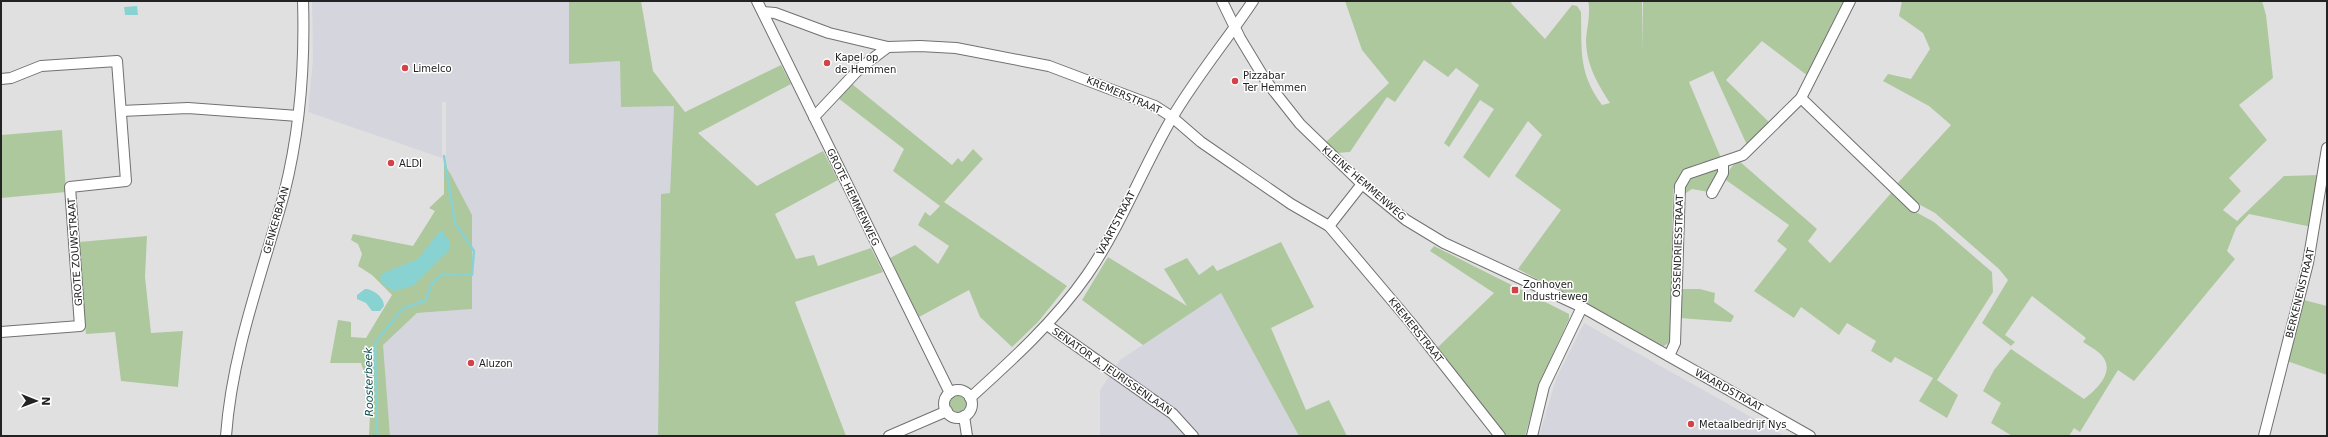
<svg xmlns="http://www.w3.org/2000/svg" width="2328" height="437" font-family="'DejaVu Sans',sans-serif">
<rect width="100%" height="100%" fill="#e0e0e1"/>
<g fill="#d5d5de">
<polygon points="312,1 569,1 569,63 620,61 674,105 670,193 661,194 658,436 390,436 382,345 417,313 472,309 446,158 446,102 442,102 442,158 308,112 313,59"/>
<polygon points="1221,293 1299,436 1100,436 1100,390 1120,360"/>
<polygon points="1584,323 1785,436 1539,436 1556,379"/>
</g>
<g fill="#aec89e">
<polygon points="569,1 641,1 653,71 685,112 781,65 791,84 698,133 757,186 823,151 838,180 775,214 796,259 814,255 818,266 871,248 883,272 795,302 846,436 658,436 661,194 670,193 674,106 621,107 620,61 569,64"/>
<path d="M1345,1H1512L1511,3L1545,39L1572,5L1577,6L1581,12C1582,51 1578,72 1602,105L1610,103C1597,83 1586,64 1586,39C1587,27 1591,12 1588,1H1642V49L1643,1H1844L1808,76L1762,41L1726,80L1770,123L1747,145L1713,71L1689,82L1721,158C1696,164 1684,164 1673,190L1670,342L1664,346H1659L1632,329L1518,269L1561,210L1515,176L1542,135L1528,121L1489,178L1463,157L1494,109L1480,100L1449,147L1444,143L1479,85L1456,68L1448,77L1424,60L1395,102L1387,97L1350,152L1337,153L1326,142L1389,83L1362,50Z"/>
<path d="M1902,1H2262L2266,15L2273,78L2239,105L2267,140L2229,178L2241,191L2223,210L2237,221L2284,176L2319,175L2312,227L2249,214L2236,228L2227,251L2235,259L2134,381L2118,370L2080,432L2074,428L2069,436H2012L1991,423L2001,403L1983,391L1994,370L2011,349L2084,399C2095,391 2115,373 2103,357C2099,351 2089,346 2083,342L2086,338L2032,296L2005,335L2015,342L2011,346L1982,323L2008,280L1999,269L1935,213L1913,201L1896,185L1951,125L1929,106L1883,81L1888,74L1911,79L1930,49L1923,33L1899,16Z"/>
<polygon points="852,84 952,165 958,158 962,162 973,149 983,159 944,202 1067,286 1038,322 1012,347 980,317 969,290 919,317 890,258 915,245 938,264 949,246 918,225 925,212 930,216 940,206 893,171 904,149 838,98"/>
<polygon points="62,130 66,192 1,198 1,135"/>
<polygon points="1738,160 1817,229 1808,241 1830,263 1892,192 1914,211 1934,222 1992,272 1993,292 1937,380 1958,395 1947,418 1919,401 1933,378 1895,357 1891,363 1871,351 1876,341 1847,323 1839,335 1801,307 1794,318 1754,291 1787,249 1777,241 1789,225 1726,180 1730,169"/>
<polygon points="444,164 450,173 472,215 472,309 417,313 383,345 390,436 369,436 371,394 361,363 330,363 338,320 351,322 351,337 366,338 392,295 372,275 358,266 362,254 358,244 351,240 353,234 413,246 435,211 429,208 444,194"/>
<path d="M1716,169L1719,172L1709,192L1692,189L1683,195C1685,176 1700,174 1716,169Z"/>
<polygon points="147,236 145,277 151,333 183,331 178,387 121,381 115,332 86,334 79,242"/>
<polygon points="1281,242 1314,307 1271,328 1306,410 1329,400 1347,436 1299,436 1221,293 1143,345 1082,300 1108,257 1187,306 1164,269 1187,258 1199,275 1213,265 1217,271"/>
<polygon points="1434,246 1569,314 1569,319 1541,380 1525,436 1503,436 1436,349 1494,293 1430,251"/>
<polygon points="1683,289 1700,289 1715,293 1714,302 1734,316 1731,322 1680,318 1680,291"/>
<polygon points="2304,300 2327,306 2327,375 2287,361"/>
<circle cx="958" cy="404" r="9"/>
</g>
<g fill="#88d2d2">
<polygon points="137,6 138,15 125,15 124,7"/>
<polygon points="439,232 443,232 450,242 450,249 413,286 394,291 382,284 380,277 383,273 418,259"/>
<path d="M365,289C373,289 384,297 384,306L380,311H372L366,303L357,299V295Z"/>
</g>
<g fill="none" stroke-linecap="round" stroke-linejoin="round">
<polyline stroke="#88d2d2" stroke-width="2.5" points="377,436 375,343 402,309 426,300 432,283 442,274 472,275 474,251 455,223 444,156"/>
<defs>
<g id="minor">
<polyline points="757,1 950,393"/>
<polyline points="1222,1 1240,38 1266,81 1300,124 1362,184 1406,220 1444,243 1582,307 1810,436"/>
<polyline points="763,12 775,13 829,33 888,47 920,46 956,48 1049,66 1155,106 1172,117 1201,142 1291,204 1329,226 1411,323 1500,436"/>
<polyline points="1,79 11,78 41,66 117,61 126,181 70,187 80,326 1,332"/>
<polyline points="1801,98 1914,207"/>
<polyline points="121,111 188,108 298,116"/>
<polyline points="814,117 860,68 888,47"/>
<polyline points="1712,193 1723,173 1723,162"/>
<polyline points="1329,226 1362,184"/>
<polyline points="1047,325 1173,414 1193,436"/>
<polyline points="1669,356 1675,343 1680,186 1687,174 1743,155 1801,98 1850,1"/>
<circle cx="958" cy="404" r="14"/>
<path d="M970,398C1012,360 1055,321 1087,275C1121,226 1142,169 1172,118C1196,77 1227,40 1253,1"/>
<polyline points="964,416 967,436"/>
<path d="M226,436C232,352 262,274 284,194C300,131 305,65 303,1"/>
<polyline points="889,436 947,411"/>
<polyline points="1532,436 1544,386 1582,307"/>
<polyline points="2264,436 2308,263 2327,148"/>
</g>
</defs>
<use href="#minor" stroke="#717172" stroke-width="12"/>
<use href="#minor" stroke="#fff" stroke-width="10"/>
</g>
<g fill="#d24248" stroke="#fff" stroke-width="1.5">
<circle cx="827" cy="63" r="4"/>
<circle cx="405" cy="68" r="4"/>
<circle cx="1235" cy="81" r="4"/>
<circle cx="391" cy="163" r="4"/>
<rect x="1511" y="286" width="8" height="8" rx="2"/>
<circle cx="471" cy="363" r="4"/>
<circle cx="1691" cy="424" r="4"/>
</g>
<g text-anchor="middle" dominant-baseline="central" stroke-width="3" stroke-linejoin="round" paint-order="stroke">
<g font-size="10" fill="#232323" stroke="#fff" text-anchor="start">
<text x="835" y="57">Kapel op<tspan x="835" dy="12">de Hemmen</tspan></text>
<text x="413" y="68">Limelco</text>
<text x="1243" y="75">Pizzabar<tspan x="1243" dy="12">Ter Hemmen</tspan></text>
<text x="399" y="163">ALDI</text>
<text x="1523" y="284">Zonhoven<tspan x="1523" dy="12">Industrieweg</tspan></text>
<text x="479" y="363">Aluzon</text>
<text x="1699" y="424">Metaalbedrijf Nys</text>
</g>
<g font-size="10" fill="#232323" stroke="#fff">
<text transform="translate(1124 95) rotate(23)">KREMERSTRAAT</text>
<text transform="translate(1364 183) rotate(41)">KLEINE HEMMENWEG</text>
<text transform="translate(853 197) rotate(64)">GROTE HEMMENWEG</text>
<text transform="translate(276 220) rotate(-74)">GENKERBAAN</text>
<text transform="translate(1116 223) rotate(-62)">VAARTSTRAAT</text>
<text transform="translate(1678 246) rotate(-88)">OSSENDRIESSTRAAT</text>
<text transform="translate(75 252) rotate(-94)">GROTE ZOUWSTRAAT</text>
<text transform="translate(2300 293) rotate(-76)">BERKENENSTRAAT</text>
<text transform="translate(1416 330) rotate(51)">KREMERSTRAAT</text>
<text transform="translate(1112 371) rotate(35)">SENATOR A. JEURISSENLAAN</text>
<text transform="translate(1729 390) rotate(29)">WAARDSTRAAT</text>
</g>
<g font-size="11" font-style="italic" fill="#0c5051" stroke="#fff">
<text transform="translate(369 382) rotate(-91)">Roosterbeek</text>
</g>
</g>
<rect width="2328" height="437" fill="none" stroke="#232323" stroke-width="4"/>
<g transform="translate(36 401) rotate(91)" stroke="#ffffff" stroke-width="3" paint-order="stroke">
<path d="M0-3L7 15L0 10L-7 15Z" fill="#232323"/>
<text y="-6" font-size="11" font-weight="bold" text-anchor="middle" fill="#232323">N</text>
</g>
</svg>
